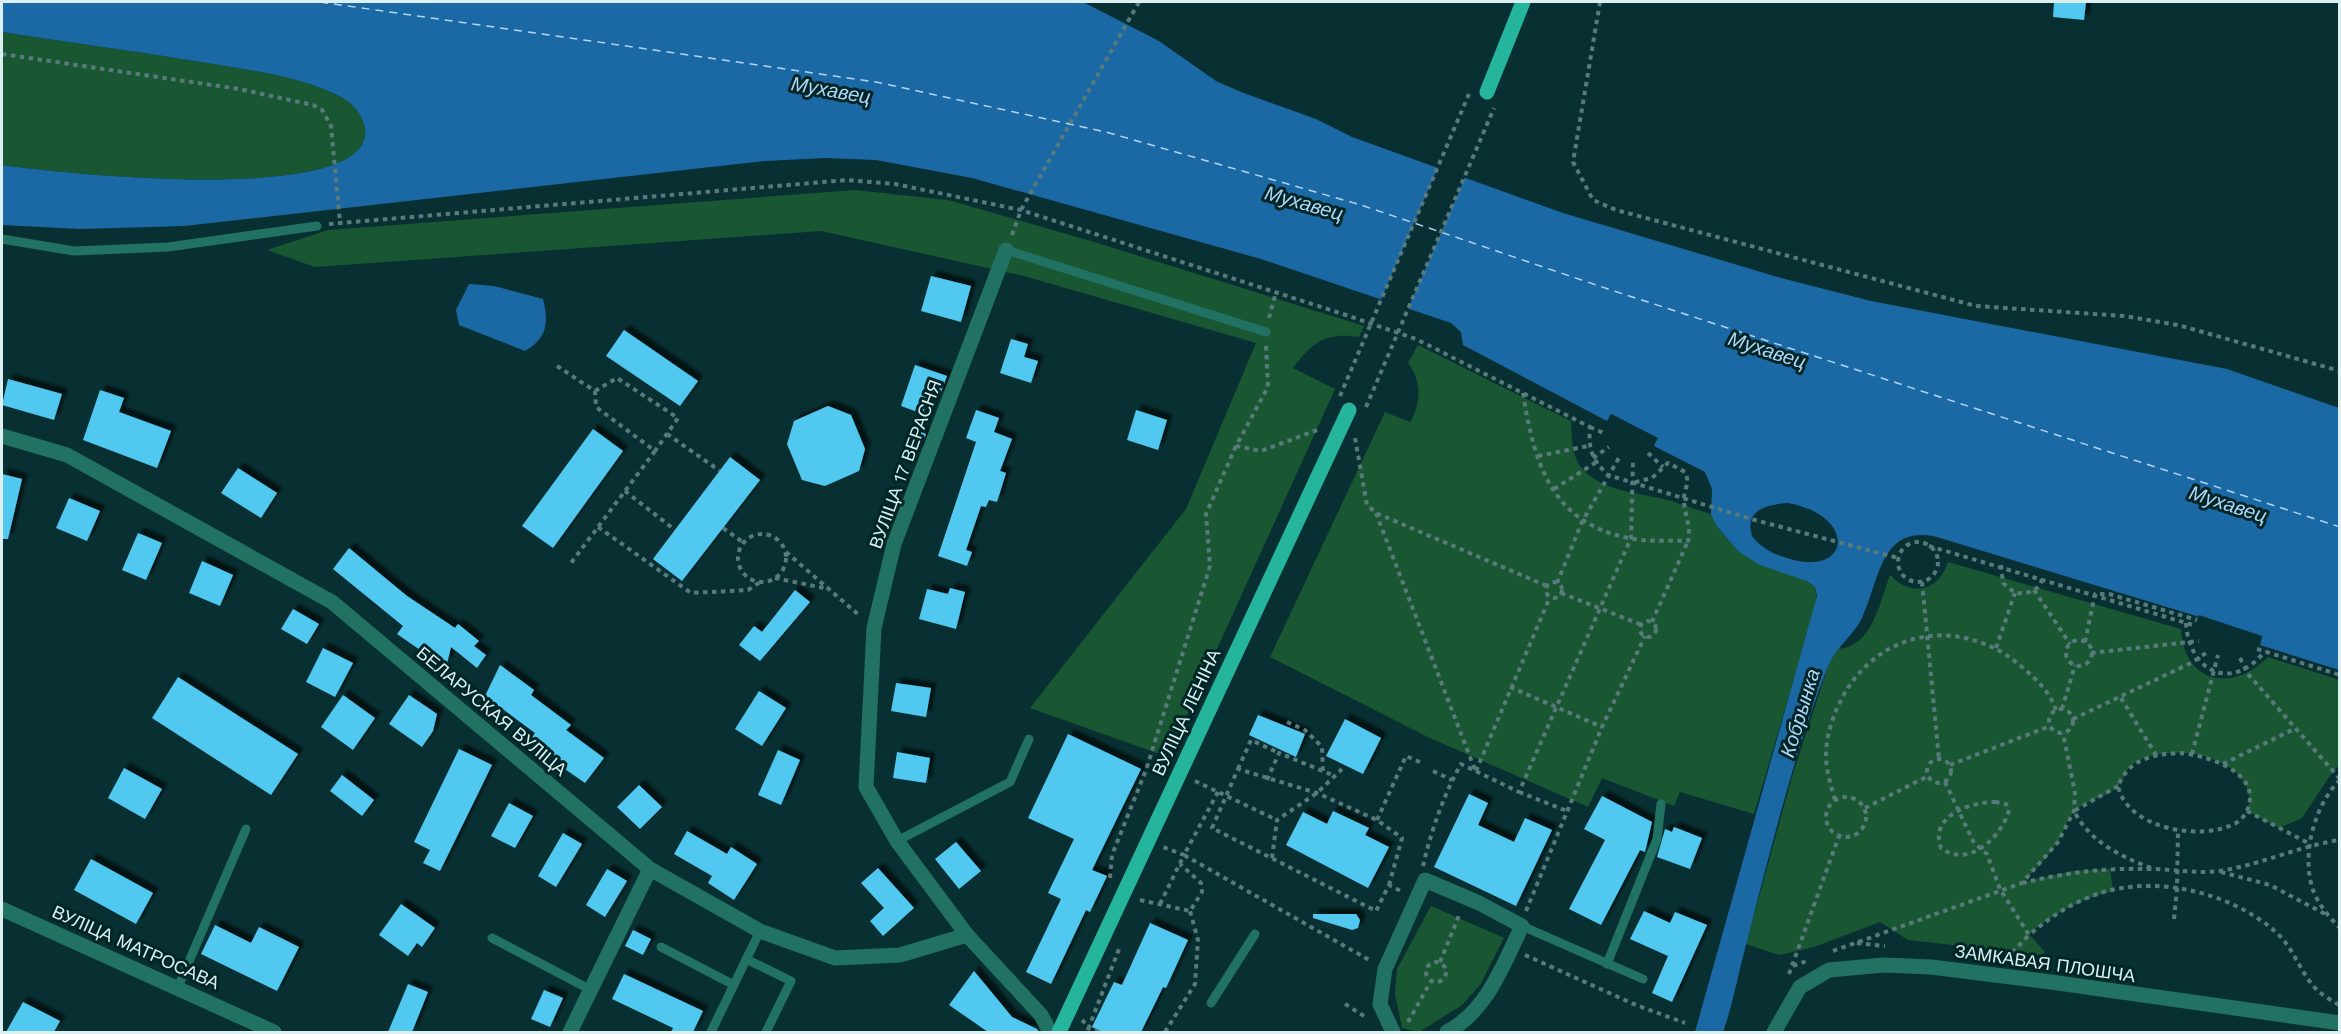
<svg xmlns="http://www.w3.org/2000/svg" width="2341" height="1034" font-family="'Work Sans',sans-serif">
<defs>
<filter id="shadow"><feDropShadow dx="5.5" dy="-5.5" stdDeviation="1.5" flood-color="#0009"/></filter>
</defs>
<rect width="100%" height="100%" fill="#083032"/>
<g fill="#195733">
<path d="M2,32C72,43 143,52 213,64C255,71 302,77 341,97C353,103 362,114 365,128C377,209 48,172 2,165Z"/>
<path d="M855,190L948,200L1091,241L1364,326L1359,337C1326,332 1312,342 1293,368L1335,389L1168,757L1030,708L1186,509L1256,343L1024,276L821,231L315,267L267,250L328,230Z"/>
<path d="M1418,345L1571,421C1572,436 1571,453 1580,466C1599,492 1643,493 1671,501C1684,505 1697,510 1711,514C1729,555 1768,564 1807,581L1815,587L1817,601L1754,814L1680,792L1674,806L1602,778L1588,807L1430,738L1270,657L1385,412L1410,422C1422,403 1421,380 1408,363Z"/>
<path d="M1948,562L2181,629C2184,684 2233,693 2268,657L2339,680V765L2329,777L2302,818L2279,828L2247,811C2253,795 2247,783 2234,771C2208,750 2162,746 2133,764C2125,770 2124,780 2118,786C2107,798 2084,800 2074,812C2067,819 2064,832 2059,840C2049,856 2036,869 2023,882L2073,871L2110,869L2113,891C2080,899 2055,913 2029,934L2045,952L2042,955L1908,940L1880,922L1814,947L1779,955L1746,944L1792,777L1829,663L1837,649C1872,648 1880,602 1890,575C1912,598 1939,591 1948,562Z"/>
<polygon points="1431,906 1504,938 1480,985 1462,1005 1419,1032 1402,1028 1395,994 1397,969"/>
</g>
<g fill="#1b69a4" fill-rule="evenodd">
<path d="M2,2H1083L1159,41L1216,81L1241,92L1316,119L1352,137L1563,213L1781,278L1871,301L2227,369L2339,408V670L2260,645L2262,636L1937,537C1880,524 1880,580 1862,618C1853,636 1836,647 1828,666C1793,756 1770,852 1746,945C1738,974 1733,1004 1723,1032H1695L1817,596L1815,587L1807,581L1760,565L1738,551L1716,525L1711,514L1712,489L1705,472L1654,446L1657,438L1611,414L1607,421L1463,345L1461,332L1451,323L1261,259L972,178L876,160L825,158L765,161L184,226L80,229L2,225V165C48,172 377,209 365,128C362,114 353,103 341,97C302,77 255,71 213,64C143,52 72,43 2,32ZM1788,503C1859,516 1850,579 1787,558C1773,554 1761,548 1752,536C1744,510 1767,504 1788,503Z"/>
<path d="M469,284L494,286L543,299C549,323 547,338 525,351L459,325L456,310Z"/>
</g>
<g fill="#083032">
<polygon points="1439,165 1466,175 1407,311 1380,302"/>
<polygon points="1611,414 1658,438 1652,448 1654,439 1612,418 1606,424"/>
<polygon points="2199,615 2262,636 2260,645 2258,647 2259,638 2198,618"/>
</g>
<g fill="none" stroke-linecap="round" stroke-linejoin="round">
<polyline stroke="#b2d5f6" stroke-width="1.5" stroke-dasharray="8 6" stroke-linecap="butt" points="320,2 876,82 1106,132 1361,205 1617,292 2340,527"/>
</g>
<g fill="#51c8f0" filter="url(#shadow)">
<polygon points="2054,2 2086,2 2084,20 2053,17"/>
<polygon points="931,276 971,286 961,322 921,311"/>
<polygon points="624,330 698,381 680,406 606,356"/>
<polygon points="1011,339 1028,344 1024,357 1038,361 1031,383 1000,373"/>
<polygon points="915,365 947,376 939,397 929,394 923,414 901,406"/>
<polygon points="8,379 62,394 54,420 2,405"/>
<polygon points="100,390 124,398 119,412 171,431 157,468 83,440"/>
<polygon points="828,406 851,415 865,449 859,471 825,486 802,480 787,444 794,421"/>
<polygon points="976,410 999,418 994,432 1012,439 1000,471 1006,473 997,502 989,500 986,507 981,506 966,550 972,552 967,566 938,556 976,442 966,438"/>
<polygon points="1136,410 1167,420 1158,450 1127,440"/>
<polygon points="911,428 926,434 918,453 903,446"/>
<polygon points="593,429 623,451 553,548 522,526"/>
<polygon points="730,457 760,480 682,581 653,559"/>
<polygon points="238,468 277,493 261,518 221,493"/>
<polygon points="2,474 22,479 8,539 2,539"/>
<polygon points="69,498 100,511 87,541 56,528"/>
<polygon points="138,533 162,543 146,580 122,570"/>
<polygon points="349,548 407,596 455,628 458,624 479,641 474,646 486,655 477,668 451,647 447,664 426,647 423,652 397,634 403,626 333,569"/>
<polygon points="202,561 233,575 220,606 189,593"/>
<polygon points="950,588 965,592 956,629 919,619 927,589 948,594"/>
<polygon points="795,590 810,602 760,661 739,645 754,626 762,632"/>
<polygon points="293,609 319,624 307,644 281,629"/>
<polygon points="323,648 353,663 335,697 306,682"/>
<polygon points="500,665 534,690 531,695 571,725 566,730 604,758 585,783 562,767 565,763 531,739 535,733 485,696"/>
<polygon points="178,677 298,754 271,795 152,718"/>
<polygon points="896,683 931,688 926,717 891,711"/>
<polygon points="759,691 786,708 762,746 735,729"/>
<polygon points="343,695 375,718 353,750 321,727"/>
<polygon points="409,695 437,714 433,731 422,747 389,724"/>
<polygon points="1258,715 1305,734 1296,757 1249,735"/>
<polygon points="1345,719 1381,738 1363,774 1326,756"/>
<polygon points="1068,734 1141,769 1092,870 1107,876 1090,912 1086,910 1051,984 1026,972 1061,899 1048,893 1074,839 1028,818"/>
<polygon points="459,749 492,765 440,871 423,863 430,850 414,842"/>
<polygon points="778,750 800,760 781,805 758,795"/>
<polygon points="897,752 930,758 926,783 893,778"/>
<polygon points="124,768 162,789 145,819 108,798"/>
<polygon points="342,775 374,800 362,816 330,791"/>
<polygon points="639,785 662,807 640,829 617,807"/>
<polygon points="1469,794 1488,803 1478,825 1514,842 1525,818 1552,830 1516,906 1434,867"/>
<polygon points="1602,796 1652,822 1645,852 1640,850 1601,925 1569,909 1605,840 1584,829"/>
<polygon points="509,803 533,816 515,848 491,836"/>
<polygon points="1333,811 1369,828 1365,835 1389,847 1368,888 1286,845 1303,812 1327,824"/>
<polygon points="1674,827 1702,838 1690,869 1657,857 1665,829 1672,832"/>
<polygon points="687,831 727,854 731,847 757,864 734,900 708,883 712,876 674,854"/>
<polygon points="563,833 582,844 556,887 538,876"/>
<polygon points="956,842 981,871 959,889 935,859"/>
<polygon points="91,859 153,893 136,924 74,890"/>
<polygon points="878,868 914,908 883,936 870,921 884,908 861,883"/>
<polygon points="607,869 627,881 605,917 586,905"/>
<polygon points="401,904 435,928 422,947 417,943 408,956 379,935"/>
<polygon points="1644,911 1670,923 1675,912 1707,925 1672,1002 1652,993 1668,956 1630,939"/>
<polygon points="1313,914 1356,914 1360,920 1358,928 1352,930 1313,918"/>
<polygon points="1150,923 1188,940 1166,988 1163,987 1141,1032 1102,1032 1092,1027 1114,982 1122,985"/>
<polygon points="215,925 251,943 259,927 299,947 277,991 201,954"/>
<polygon points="633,930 651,939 643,955 625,946"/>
<polygon points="974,971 1012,1017 1037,1029 1039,1032 988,1032 949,1005"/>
<polygon points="624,974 703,1011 693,1032 671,1032 673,1028 612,999"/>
<polygon points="408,984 428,992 412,1032 388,1032"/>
<polygon points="544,990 563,998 550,1027 531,1019"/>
<polygon points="23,1002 60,1021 54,1032 6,1032"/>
</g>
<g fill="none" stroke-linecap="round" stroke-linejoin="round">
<g stroke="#597a7b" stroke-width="4" stroke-dasharray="4.5 4.5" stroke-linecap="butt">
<polyline points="1600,2 1573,162 1593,200 1616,210 1976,306 2124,316 2178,325 2340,371"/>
<polyline points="2,54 239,89 313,105 322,110 331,126 340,222"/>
<path d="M329,224L847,180L895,184L1021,210L1346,315L1416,339L1590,427C1588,449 1592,460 1608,475L1751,519L1898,558"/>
<polyline points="1012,235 1021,210 1139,2"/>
<polyline points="1269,318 1276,292"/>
<polyline points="1266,346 1268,387 1236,446 1261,451 1320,429"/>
<polyline points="557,366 595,391 596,407 655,451 571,563"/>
<polyline points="595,391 617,378 678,418 655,451"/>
<path d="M1523,393C1534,463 1551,522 1628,538C1647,542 1668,540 1688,541C1691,524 1685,517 1684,501C1683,490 1691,484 1685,472L1668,463L1652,478L1632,483"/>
<polyline points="1340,396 1469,94"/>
<polyline points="1366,407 1494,108"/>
<polyline points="1590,427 1604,433"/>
<polyline points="667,434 720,471"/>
<polyline points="1355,438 1367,505 1376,513 1547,586"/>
<polyline points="1648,453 1663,467"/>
<polyline points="1538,456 1588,446"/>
<polyline points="1593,458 1609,447"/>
<polyline points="1554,489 1595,463"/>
<polyline points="625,491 675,530"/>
<polyline points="1376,513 1475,770"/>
<polyline points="598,527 691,593 748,590 760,582"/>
<polyline points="723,528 744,543"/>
<circle cx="762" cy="558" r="24"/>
<circle cx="1918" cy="562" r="20"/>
<polyline points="1929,546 2196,626"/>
<polyline points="786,552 860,616"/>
<path d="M2001,565L2003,583L2015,593C2027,594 2039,592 2042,579"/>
<polyline points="775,578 824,588"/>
<polyline points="1922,582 1939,759"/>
<circle cx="1554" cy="590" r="8"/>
<polyline points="1557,583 1582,522 1620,456"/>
<polyline points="2034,590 2070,644"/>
<polyline points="1561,593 1642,625"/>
<circle cx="1648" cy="629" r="8"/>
<polyline points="1652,622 1688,541"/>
<path d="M2186,623C2189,672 2232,693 2265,651"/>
<circle cx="2079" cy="653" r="13"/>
<polyline points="2085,642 2095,594 2109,594 2197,620"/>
<polyline points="1996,648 2015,593"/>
<polyline points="2257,649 2340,675"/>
<polyline points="2091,653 2199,641"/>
<polyline points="2240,658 2248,674 2340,779"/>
<polyline points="1510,687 1602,727"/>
<polyline points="2121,698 2156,755"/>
<circle cx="2061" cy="721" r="12"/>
<polyline points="2062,709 2075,665"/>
<polyline points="2073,719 2191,663 2209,651"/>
<polyline points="1287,722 1305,730 1322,747 1323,771"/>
<path d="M2180,753C2204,755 2258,770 2249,805C2247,812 2243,819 2236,823C2202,842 2127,829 2118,786C2129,759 2153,754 2180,753Z"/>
<polyline points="2192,754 2218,655"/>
<circle cx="1939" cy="771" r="12"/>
<polyline points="2223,764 2294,729"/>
<polyline points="1950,765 2050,726"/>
<polyline points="1238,769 1251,740 1279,753"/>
<polyline points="1433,771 1452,780"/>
<polyline points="1476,771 1550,597"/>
<polyline points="1267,780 1279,753 1335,776"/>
<path d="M2340,780C2314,805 2301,856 2313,890C2318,904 2329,917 2340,928"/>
<polyline points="1195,781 1277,820"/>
<path d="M1945,782L1974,843L1987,854L2000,889L2029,935C2047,920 2065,907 2087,898C2147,872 2229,890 2277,933C2294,949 2300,972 2316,989C2322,995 2331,1000 2339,1005"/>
<path d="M2118,786L2074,811C2090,842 2120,856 2151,868"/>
<polyline points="1218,792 1184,855 1371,961"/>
<polyline points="1519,792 1567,811"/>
<circle cx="1846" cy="817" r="20"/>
<path d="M1835,800C1831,785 1826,771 1826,755C1826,733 1835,710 1846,691C1886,626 1966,618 2022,667C2036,679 2050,692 2056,710"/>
<path d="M1995,802L2006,804L2009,810C2002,837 1968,869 1941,848C1929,816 1970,802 1995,802Z"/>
<polyline points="1865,808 1928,776"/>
<polyline points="2247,811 2310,844"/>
<polyline points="1377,820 1406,756 1424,764"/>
<polyline points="1272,858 1277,820 1317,793 1342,769"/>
<path d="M1423,866C1431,831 1444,794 1461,764L1519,792L1631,538L1633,459"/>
<polyline points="2221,872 2270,885 2327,915"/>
<polyline points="1110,878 1112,855 1146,770 1210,566 1206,514 1236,446"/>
<path d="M2022,883C2069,872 2103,868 2150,869C2173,869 2196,874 2219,871C2261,865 2298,846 2340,840"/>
<polyline points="1389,885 1402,838 1377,820 1317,793 1238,769 1212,828 1376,911 1389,885 1403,892"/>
<polyline points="1140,900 1190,911 1202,892 1201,883 1180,864"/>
<polyline points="1160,904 1184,855 1163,847"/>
<polyline points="1526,911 1602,727 1645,636"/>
<polyline points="2174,919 2177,889 2178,829"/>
<polyline points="1857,943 1885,946"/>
<polyline points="1833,951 2022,883 2058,842 2074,811 2075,793 2063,733"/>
<polyline points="1525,955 1636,1005 1685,1023"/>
<polyline points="2006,959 2029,935"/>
<polyline points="1440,962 1460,913"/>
<circle cx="1436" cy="972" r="10"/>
<polyline points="1793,966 1809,960"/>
<polyline points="1789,974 1839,836"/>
<polyline points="1345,1004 1367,1018"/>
<polyline points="1082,1020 1089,1027 1087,1032"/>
<polyline points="1408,1022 1431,981"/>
<polyline points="1099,1032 1089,1027 1119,949"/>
<polyline points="1165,1032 1195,984 1198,940 1190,911"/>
</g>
<g stroke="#227263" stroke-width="9">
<polyline points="2,239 74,251 168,247 317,226"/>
<polyline points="1006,250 1266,332"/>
<polyline points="897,841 1010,782 1029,739"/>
<polyline points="1522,926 1643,979"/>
<polyline points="492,938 591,990"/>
<polyline points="661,947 734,985"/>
<polyline points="746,959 791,981 766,1032"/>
<polyline points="1607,964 1657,839 1661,804"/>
<polyline points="178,987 246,829"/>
<polyline points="1211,1003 1255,934"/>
<polyline points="711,1032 760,931"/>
</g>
<g stroke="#227263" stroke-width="15">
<polyline points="1006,250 894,544 874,628 866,787 897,841 967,935 1041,1015 1050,1032"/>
<polyline points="2,436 67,455 332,602 650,869 760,931 835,958 900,955 967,935"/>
<polyline points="2,909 274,1032"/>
<polyline points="570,1032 650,869"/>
<path d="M1393,1032L1380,1004L1385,969L1425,880L1479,903L1522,926C1503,965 1487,1011 1447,1032"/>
<polyline points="1774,1032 1800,987 1829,970 1884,965 1931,967 2051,982 2340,1023"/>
</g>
<g stroke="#24b59c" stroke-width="15">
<polyline points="1487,92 1523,2"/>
<polyline points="1059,1032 1349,410"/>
</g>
</g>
<g text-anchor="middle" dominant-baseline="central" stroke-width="6" stroke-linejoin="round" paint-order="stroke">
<g font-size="18" fill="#dcf0f1" stroke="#002628">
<text transform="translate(905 464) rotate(-70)">ВУЛІЦА 17 ВЕРАСНЯ</text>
<text transform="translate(492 711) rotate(40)">БЕЛАРУСКАЯ ВУЛІЦА</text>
<text transform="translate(1186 712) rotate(-65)">ВУЛІЦА ЛЕНІНА</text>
<text transform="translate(136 947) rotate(24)">ВУЛІЦА МАТРОСАВА</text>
<text transform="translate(2045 963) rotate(8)">ЗАМКАВАЯ ПЛОШЧА</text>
</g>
<g font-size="20" font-style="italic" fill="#b2d5f6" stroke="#002628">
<text transform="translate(831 90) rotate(10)">Мухавец</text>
<text transform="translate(1304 203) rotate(16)">Мухавец</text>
<text transform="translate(1767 350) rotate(18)">Мухавец</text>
<text transform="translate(2228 504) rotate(18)">Мухавец</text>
<text transform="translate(1800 713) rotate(-73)">Кобрынка</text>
</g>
</g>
<rect width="2341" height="1034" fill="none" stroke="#dcf0f1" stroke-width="6"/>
</svg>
